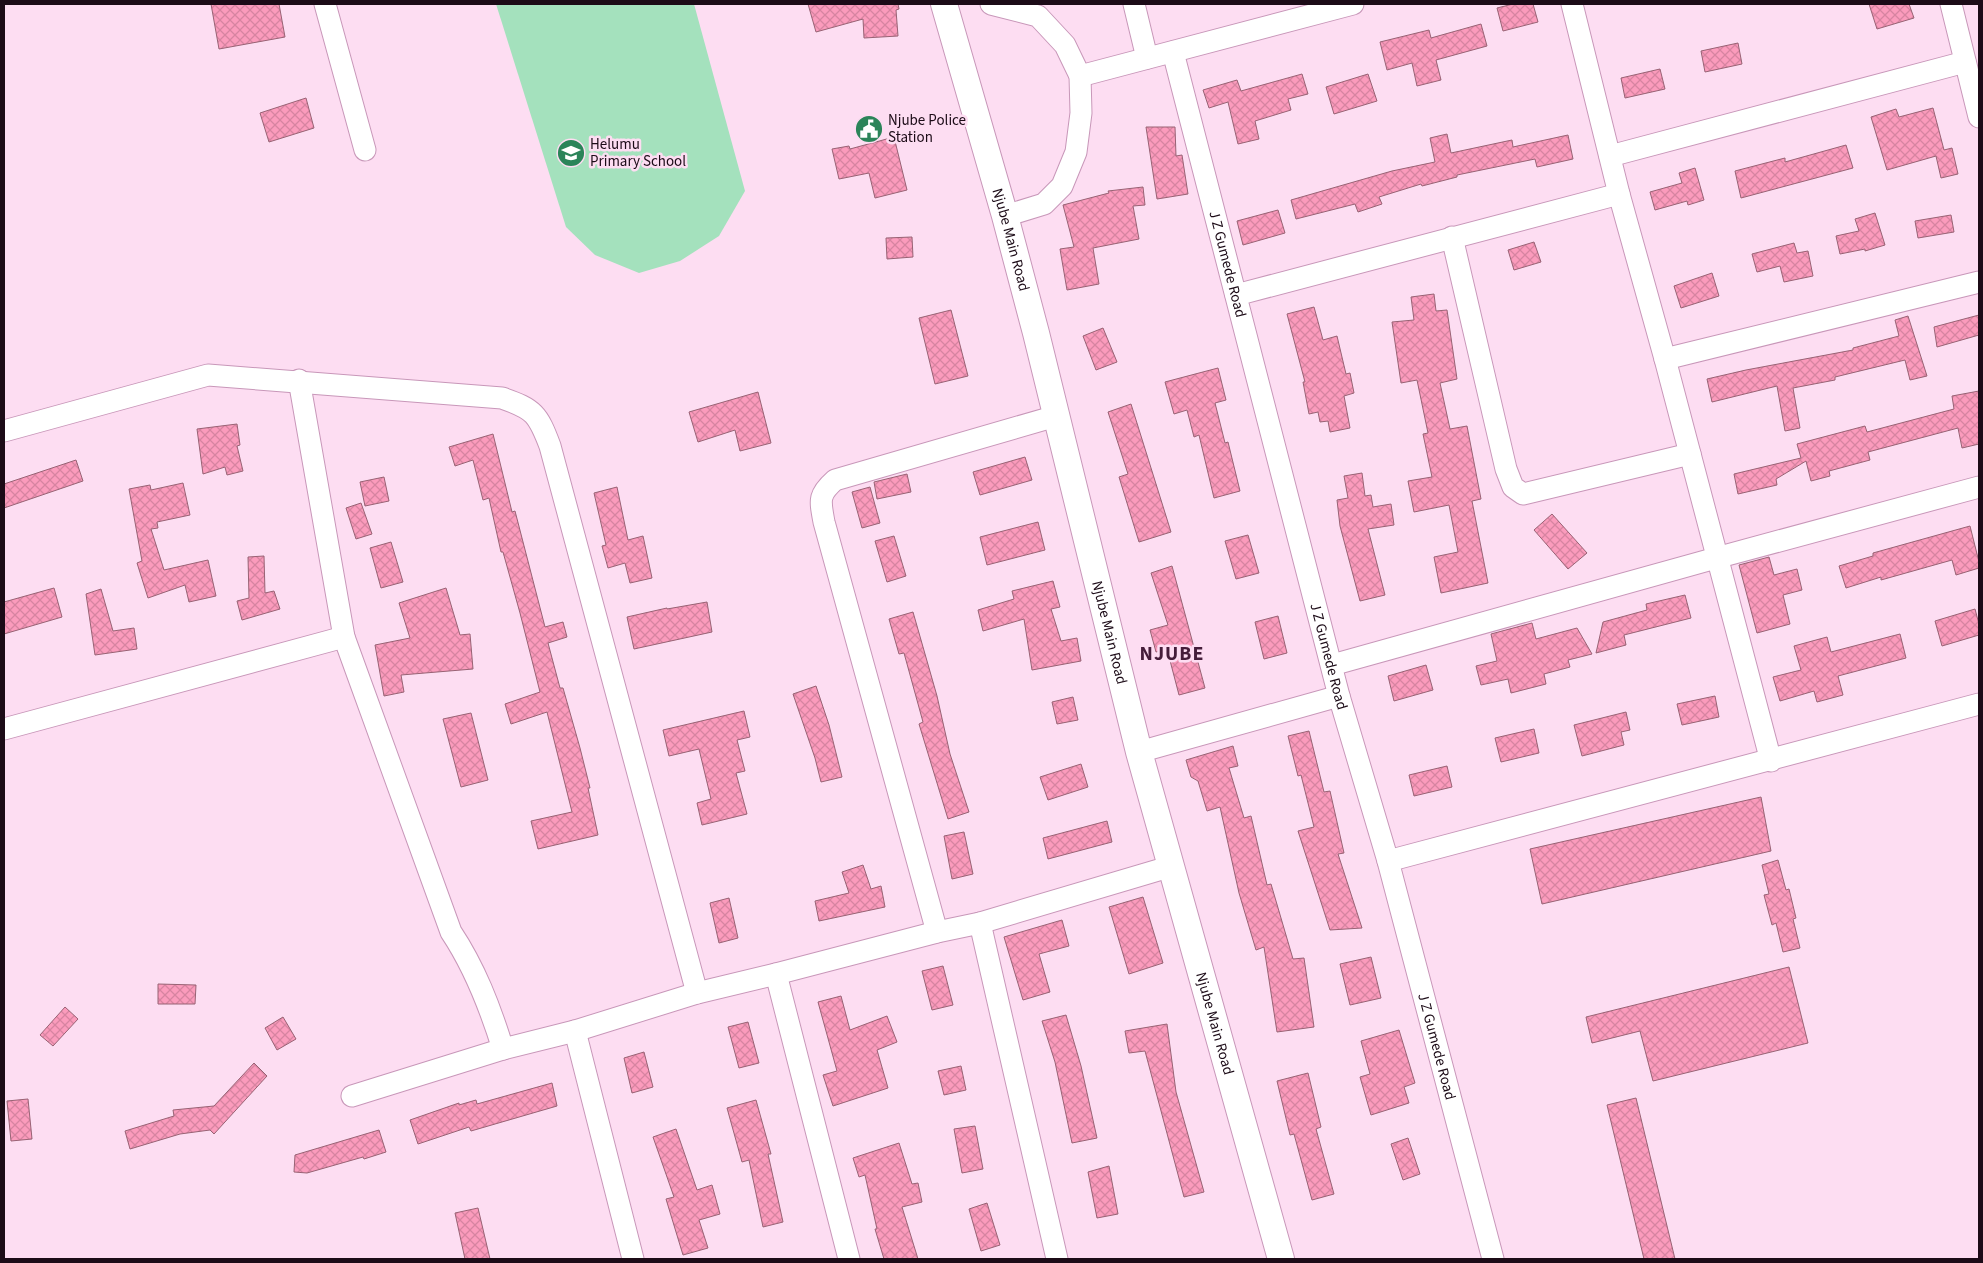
<svg xmlns="http://www.w3.org/2000/svg" width="1983" height="1263" font-family="'Source Sans 3',sans-serif">
<defs>
<pattern id="building-cross-hatch" width="8" height="8" patternUnits="userSpaceOnUse" patternTransform="scale(1.25)"><rect width="8" height="8" fill="#fb9bbc"/><path d="M0 0l8 8M0 8l8-8" fill="none" stroke="#d784a1"/></pattern>
</defs>
<rect width="100%" height="100%" fill="#fdddf2"/>
<polygon fill="#a4e1bd" points="496,4 694,4 745,191 719,236 680,261 639,273 595,255 566,227"/>
<g fill="url(#building-cross-hatch)" stroke="#986274">
<polygon points="211,4 279,4 285,37 219,49"/>
<polygon points="808,4 898,4 899,9 896,10 898,36 864,38 863,19 816,32"/>
<polygon points="1513,4 1533,4 1538,22 1503,31 1497,8"/>
<polygon points="1869,4 1909,4 1914,18 1877,29"/>
<polygon points="1481,24 1487,46 1436,60 1441,80 1417,86 1412,63 1387,70 1380,42 1429,30 1431,38"/>
<polygon points="1738,43 1742,64 1705,72 1701,51"/>
<polygon points="1660,69 1665,89 1625,98 1621,78"/>
<polygon points="1302,74 1308,94 1288,99 1291,110 1255,121 1259,139 1238,144 1228,102 1209,108 1203,90 1237,80 1241,91"/>
<polygon points="1368,74 1377,101 1334,114 1326,87"/>
<polygon points="306,98 314,128 269,142 260,113"/>
<polygon points="1933,108 1944,150 1952,148 1958,174 1941,178 1936,156 1887,170 1871,117 1896,109 1899,117"/>
<polygon points="1146,127 1175,127 1176,156 1182,155 1188,194 1157,199"/>
<polygon points="1447,134 1451,153 1512,140 1513,147 1568,135 1573,159 1537,167 1535,159 1457,175 1457,177 1422,186 1421,184 1379,197 1382,204 1358,212 1355,204 1296,219 1291,200 1392,171 1435,162 1430,138"/>
<polygon points="894,137 907,190 875,198 869,173 839,179 832,149 849,146 850,149"/>
<polygon points="1846,145 1853,168 1741,198 1735,171 1785,158 1785,162"/>
<polygon points="1695,168 1704,200 1688,205 1687,201 1655,210 1650,192 1682,183 1679,173"/>
<polygon points="1143,187 1145,205 1133,206 1139,239 1093,248 1099,284 1067,290 1060,249 1074,247 1063,205 1109,193 1108,191"/>
<polygon points="1278,210 1285,233 1243,245 1237,221"/>
<polygon points="1875,213 1885,245 1865,251 1865,249 1840,254 1836,236 1859,231 1855,219"/>
<polygon points="1951,215 1954,232 1918,238 1915,221"/>
<polygon points="912,237 913,257 887,259 886,238"/>
<polygon points="1534,242 1541,262 1514,270 1508,250"/>
<polygon points="1794,243 1797,253 1808,251 1813,276 1784,282 1780,266 1757,272 1752,254"/>
<polygon points="1712,273 1719,296 1681,308 1674,286"/>
<polygon points="1434,294 1436,311 1447,310 1457,379 1440,383 1450,429 1467,426 1481,499 1472,501 1488,583 1441,593 1434,557 1458,552 1449,505 1414,512 1408,481 1432,477 1423,434 1428,433 1417,380 1401,383 1392,322 1414,320 1411,297"/>
<polygon points="1314,307 1323,340 1337,336 1346,374 1350,373 1354,393 1344,396 1350,428 1330,432 1328,421 1320,422 1318,412 1309,414 1303,382 1305,382 1287,314"/>
<polygon points="951,310 968,376 935,384 919,318"/>
<polygon points="1979,315 1979,335 1937,347 1934,327"/>
<polygon points="1908,316 1927,376 1910,380 1905,360 1835,377 1835,380 1793,388 1800,428 1785,431 1777,386 1712,402 1707,379 1746,370 1853,350 1853,348 1899,336 1895,320"/>
<polygon points="1103,328 1117,362 1096,370 1083,336"/>
<polygon points="1218,368 1226,400 1215,403 1225,443 1228,442 1240,491 1214,498 1199,435 1194,437 1187,410 1174,414 1165,382"/>
<polygon points="1979,391 1979,444 1962,448 1958,428 1868,452 1870,460 1829,471 1830,476 1811,481 1806,461 1776,479 1777,485 1738,494 1734,474 1801,458 1797,444 1865,426 1867,432 1954,409 1952,396"/>
<polygon points="758,392 771,443 740,451 735,430 698,442 689,412"/>
<polygon points="1131,404 1171,532 1139,542 1119,477 1128,474 1108,412"/>
<polygon points="237,424 240,445 237,446 243,471 227,475 225,467 203,474 197,429"/>
<polygon points="493,434 512,512 515,511 545,627 563,622 567,637 548,643 560,688 563,688 580,748 590,788 588,788 598,835 538,849 531,821 572,812 547,712 511,724 505,704 540,692 520,613 503,552 501,552 489,498 483,500 473,460 455,466 449,447"/>
<polygon points="1025,457 1032,480 980,495 973,472"/>
<polygon points="76,460 83,481 4,508 4,484"/>
<polygon points="1362,473 1365,496 1371,495 1373,507 1391,504 1394,525 1368,529 1385,595 1360,601 1340,526 1337,500 1348,498 1344,476"/>
<polygon points="907,474 911,492 877,499 874,482"/>
<polygon points="384,477 389,501 365,506 360,482"/>
<polygon points="183,483 190,515 157,522 158,528 151,529 164,570 208,560 216,596 189,602 185,585 148,598 137,563 142,561 129,489 150,485 151,490"/>
<polygon points="617,487 628,540 643,536 652,578 630,583 625,563 608,568 602,546 606,545 594,493"/>
<polygon points="870,487 880,523 862,528 852,492"/>
<polygon points="361,503 372,534 356,539 346,508"/>
<polygon points="1552,514 1587,553 1568,569 1534,530"/>
<polygon points="1038,522 1045,550 987,565 980,537"/>
<polygon points="1970,526 1979,562 1979,568 1956,575 1952,560 1881,580 1881,577 1846,588 1839,566 1873,556 1873,553"/>
<polygon points="1248,535 1259,573 1236,579 1225,541"/>
<polygon points="894,536 906,576 887,582 875,541"/>
<polygon points="391,542 403,582 381,588 370,548"/>
<polygon points="264,556 265,593 274,591 280,609 242,620 237,601 249,598 248,557"/>
<polygon points="1769,557 1774,575 1797,569 1802,590 1783,595 1790,624 1757,633 1739,565"/>
<polygon points="1172,566 1205,688 1179,695 1167,649 1156,652 1150,630 1168,625 1151,573"/>
<polygon points="1053,581 1060,607 1051,609 1061,641 1077,638 1081,661 1032,670 1024,619 983,631 978,610 1014,599 1012,591"/>
<polygon points="54,588 62,617 4,634 4,602"/>
<polygon points="446,588 460,635 470,634 473,669 401,675 404,692 384,696 375,645 410,638 399,603"/>
<polygon points="101,589 113,631 134,628 137,649 95,655 86,594"/>
<polygon points="1685,595 1691,618 1624,635 1626,645 1596,653 1603,622 1647,610 1646,604"/>
<polygon points="707,602 712,632 634,649 627,617 667,608 667,609"/>
<polygon points="1975,609 1979,624 1979,635 1942,646 1935,621"/>
<polygon points="913,612 937,696 950,754 969,812 948,819 919,724 923,722 904,653 899,654 889,619"/>
<polygon points="1278,616 1287,653 1264,659 1255,622"/>
<polygon points="1532,623 1536,639 1577,628 1592,654 1568,660 1570,667 1544,674 1546,684 1511,693 1508,679 1481,685 1476,666 1497,661 1491,634"/>
<polygon points="1900,634 1906,658 1838,676 1843,695 1817,702 1814,691 1780,701 1773,677 1801,670 1794,646 1827,637 1831,652"/>
<polygon points="1426,665 1433,690 1394,701 1388,676"/>
<polygon points="816,686 829,725 842,777 821,782 815,758 793,694"/>
<polygon points="1715,696 1719,717 1682,725 1677,704"/>
<polygon points="1073,697 1078,720 1057,724 1052,702"/>
<polygon points="744,711 750,737 737,740 745,771 736,773 747,814 702,825 697,803 711,799 699,749 669,756 663,730"/>
<polygon points="1626,712 1630,730 1621,732 1624,745 1582,756 1574,725"/>
<polygon points="471,713 488,780 461,787 443,719"/>
<polygon points="1534,729 1539,753 1501,762 1495,738"/>
<polygon points="1309,731 1324,792 1330,791 1344,853 1338,854 1362,928 1330,930 1298,831 1314,827 1301,775 1298,776 1288,736"/>
<polygon points="1233,746 1238,766 1229,768 1244,818 1251,816 1267,885 1271,884 1293,959 1304,958 1314,1027 1277,1032 1264,947 1256,950 1239,893 1220,807 1207,811 1198,781 1191,777 1186,760"/>
<polygon points="1081,764 1088,787 1048,800 1040,777"/>
<polygon points="1447,766 1452,787 1414,796 1409,775"/>
<polygon points="1761,797 1771,851 1542,904 1530,849"/>
<polygon points="1107,821 1112,842 1048,859 1043,838"/>
<polygon points="964,832 973,874 952,879 944,836"/>
<polygon points="1778,860 1786,890 1789,889 1796,918 1793,919 1800,948 1783,952 1776,923 1772,925 1764,895 1769,894 1762,865"/>
<polygon points="863,865 871,889 881,886 885,907 819,921 815,901 849,893 842,872"/>
<polygon points="1143,897 1163,963 1129,974 1109,907"/>
<polygon points="729,898 738,938 719,943 710,903"/>
<polygon points="1062,920 1069,946 1039,954 1050,992 1023,1000 1004,937"/>
<polygon points="1371,957 1381,998 1350,1005 1340,964"/>
<polygon points="943,966 953,1005 932,1010 922,971"/>
<polygon points="1789,967 1808,1043 1653,1081 1640,1031 1592,1043 1586,1017"/>
<polygon points="158,984 196,985 195,1004 158,1004"/>
<polygon points="841,996 850,1030 887,1016 897,1042 877,1050 888,1088 833,1106 823,1075 837,1071 818,1002"/>
<polygon points="65,1007 78,1019 53,1046 40,1035"/>
<polygon points="1066,1015 1081,1066 1097,1138 1072,1143 1055,1062 1042,1021"/>
<polygon points="283,1017 296,1039 277,1050 265,1028"/>
<polygon points="748,1022 759,1063 739,1068 728,1027"/>
<polygon points="1167,1024 1176,1092 1204,1192 1184,1197 1145,1051 1129,1053 1125,1031"/>
<polygon points="1399,1030 1415,1083 1404,1087 1409,1103 1371,1115 1360,1077 1370,1074 1361,1041"/>
<polygon points="644,1052 653,1087 632,1093 624,1058"/>
<polygon points="254,1063 267,1076 214,1134 210,1130 180,1134 130,1149 125,1131 174,1116 173,1110 214,1106"/>
<polygon points="961,1066 966,1090 944,1095 938,1071"/>
<polygon points="1308,1073 1321,1127 1316,1129 1334,1194 1312,1200 1294,1134 1290,1135 1277,1081"/>
<polygon points="552,1083 557,1106 471,1131 469,1127 418,1144 410,1120 459,1103 459,1105 476,1100 477,1104"/>
<polygon points="1636,1098 1675,1259 1644,1259 1607,1105"/>
<polygon points="28,1099 32,1139 11,1141 7,1101"/>
<polygon points="756,1100 771,1154 768,1154 783,1222 763,1227 749,1160 742,1162 727,1108"/>
<polygon points="975,1126 983,1169 962,1173 954,1129"/>
<polygon points="676,1129 697,1190 712,1185 720,1214 699,1220 708,1248 683,1255 666,1199 674,1197 653,1137"/>
<polygon points="379,1130 386,1152 364,1159 363,1157 307,1173 294,1172 295,1155"/>
<polygon points="1408,1138 1420,1174 1403,1180 1391,1144"/>
<polygon points="899,1143 912,1184 918,1183 922,1202 902,1207 918,1259 884,1259 875,1229 877,1229 865,1175 859,1177 853,1158"/>
<polygon points="1109,1166 1118,1214 1097,1218 1088,1172"/>
<polygon points="987,1203 1000,1245 981,1251 969,1209"/>
<polygon points="478,1208 490,1259 465,1259 455,1213"/>
</g>
<g fill="none" stroke-linecap="round" stroke-linejoin="round">
<defs>
<g id="minor">
<polyline points="325,4 365,150"/>
<polyline points="991,4 1038,16 1065,45 1080,76 1081,113 1076,152 1062,186 1044,204 1005,216"/>
<polyline points="1134,4 1147,58"/>
<polyline points="1572,4 1619,194 1665,359 1771,761"/>
<polyline points="1951,4 1979,117"/>
<path id="s1" d="M1173,52L1339,696L1388,861L1493,1259"/>
<polyline points="1080,76 1353,4"/>
<polyline points="1610,156 1965,62"/>
<polyline points="1452,237 1506,469 1513,487 1523,494 1690,454"/>
<polyline points="1236,295 1619,194"/>
<polyline points="1665,359 1979,282"/>
<path d="M299,380L344,637L451,932C475,968 490,1007 503,1049"/>
<path d="M4,431L208,375L502,398C534,409 538,414 550,446L697,993"/>
<polyline points="1332,665 1716,558 1979,487"/>
<polyline points="4,729 344,637"/>
<polyline points="1139,752 1339,696"/>
<polyline points="1388,861 1979,704"/>
<polyline points="980,923 1057,1259"/>
<path d="M937,932L824,522C820,500 818,495 835,480L1056,416"/>
<polyline points="776,974 849,1259"/>
<polyline points="575,1031 633,1259"/>
<polyline points="352,1096 503,1049 575,1031 697,993 776,974 937,932 980,923 1172,866"/>
</g>
<g id="tertiary">
<path id="s2" d="M944,4L1005,216L1036,333L1139,752L1281,1259"/>
</g>
</defs>
<use href="#minor" stroke="#c897b9" stroke-width="23"/>
<use href="#tertiary" stroke="#c897b9" stroke-width="28"/>
<use href="#minor" stroke="#fff" stroke-width="21"/>
<use href="#tertiary" stroke="#fff" stroke-width="26"/>
</g>
<defs>
<symbol id="civic-disc" viewBox="-11 -11 22 22"><circle r="9.5" fill="#2b8459" stroke="#fdddf2"/><path d="M-.6-6.5H3V-4.5H.6V-3L4-1V1h2V6H-6V1h2V-1L-.6-3ZM-1.2 2.5V6h2.4V2.5Z" fill="#fff"/></symbol>
<symbol id="school-disc" viewBox="-11 -11 22 22"><circle r="9.5" fill="#2b8459" stroke="#fdddf2"/><path d="M0-5L7-2L0 1L-7-2ZM-4 1L0 2.5L4 1V4Q0 6-4 4Z" fill="#fff"/></symbol>
</defs>
<g fill-rule="evenodd">
<use href="#civic-disc" x="853" y="113" width="32" height="32"/>
<use href="#school-disc" x="555" y="137" width="32" height="32"/>
</g>
<g text-anchor="middle" dominant-baseline="central" stroke-width="5" stroke-linejoin="round" paint-order="stroke">
<g font-size="15" fill="#1c0b17" stroke="#fdddf2" text-anchor="start">
<text x="888" y="120">Njube Police<tspan x="888" dy="17">Station</tspan></text>
<text x="590" y="144">Helumu<tspan x="590" dy="17">Primary School</tspan></text>
</g>
<g font-size="15" fill="#1c0b17" stroke="#fdddf2">
<text stroke="none"><textPath href="#s2" startOffset="245">Njube Main Road</textPath></text>
<text stroke="none"><textPath href="#s1" startOffset="219">J Z Gumede Road</textPath></text>
<text stroke="none"><textPath href="#s2" startOffset="650">Njube Main Road</textPath></text>
<text stroke="none"><textPath href="#s1" startOffset="624">J Z Gumede Road</textPath></text>
<text stroke="none"><textPath href="#s2" startOffset="1055">Njube Main Road</textPath></text>
<text stroke="none"><textPath href="#s1" startOffset="1029">J Z Gumede Road</textPath></text>
</g>
<g font-size="20" font-weight="bold" letter-spacing="1" fill="#451d3a" stroke="#fdddf2">
<text x="1172" y="654">NJUBE</text>
</g>
</g>
<rect width="1983" height="1263" fill="none" stroke="#1c0b17" stroke-width="10"/>
</svg>
